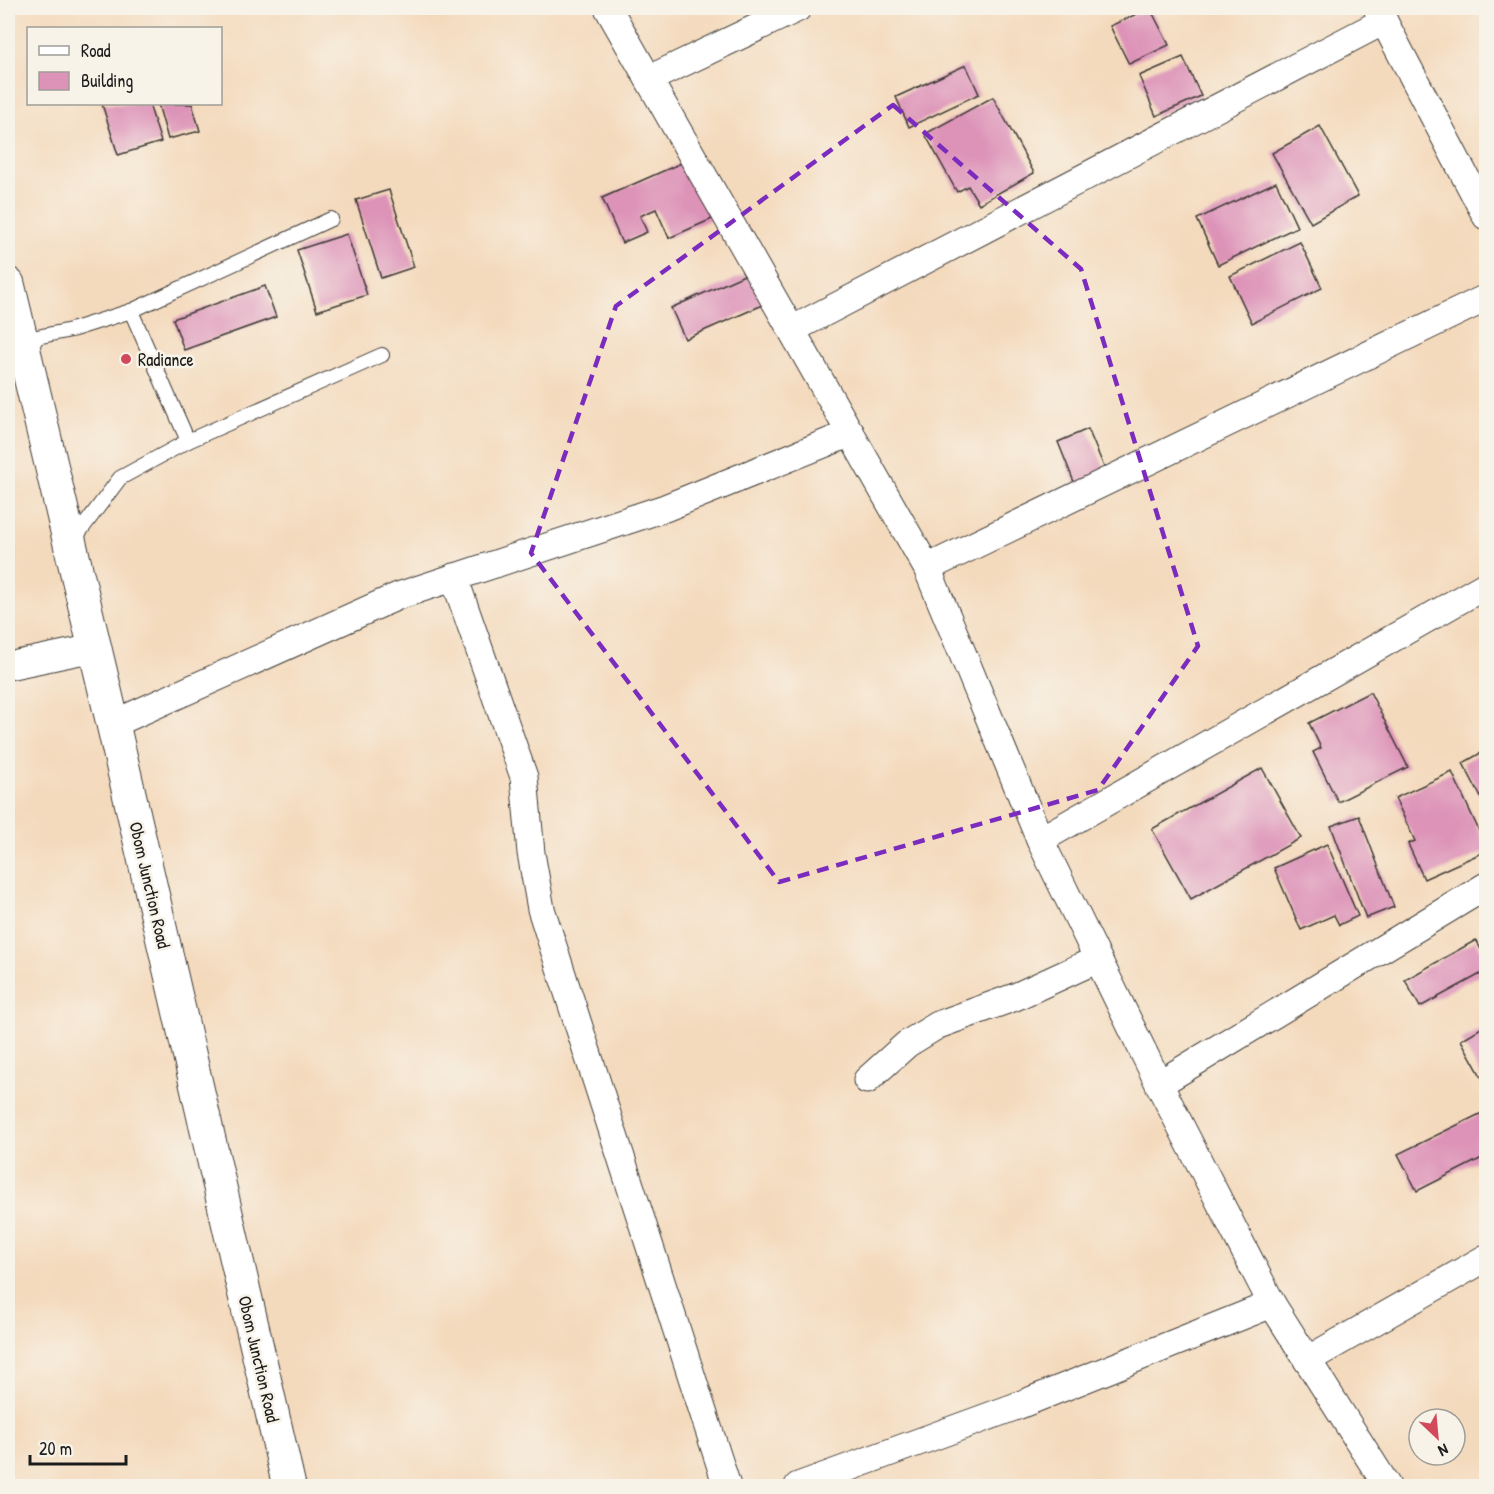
<svg xmlns="http://www.w3.org/2000/svg" width="1494" height="1494" font-family="'Patrick Hand',sans-serif">
<rect width="100%" height="100%" fill="#f7f3e8"/>
<filter id="ink" filterUnits="userSpaceOnUse"><feTurbulence type="fractalNoise" baseFrequency=".0167" numOctaves="2"/><feDisplacementMap in="SourceGraphic" scale="12" xChannelSelector="R" yChannelSelector="G"/><feConvolveMatrix kernelMatrix="1 2 1 2 8 2 1 2 1" color-interpolation-filters="sRGB"/></filter>
<filter id="wash" filterUnits="userSpaceOnUse"><feTurbulence type="fractalNoise" baseFrequency=".008" numOctaves="4" result="noise"/><feDisplacementMap in="SourceGraphic" scale="24" xChannelSelector="R" yChannelSelector="G"/><feGaussianBlur stdDeviation="1.35" result="paint"/><feColorMatrix in="noise" values="0 0 0 0 0 0 0 0 0 0 0 0 0 0 0 0 0 1.4 0 .05"/><feComposite in="paint" operator="in"/></filter>
<g filter="url(#wash)">
<rect width="100%" height="100%" fill="#f4dabd"/>
<g id="blocks">
<g fill="#dd93b8">
<polygon points="1150,8 1169,45 1129,64 1110,26"/>
<polygon points="1183,57 1201,96 1156,116 1139,76"/>
<polygon points="966,65 979,94 909,127 896,97"/>
<polygon points="993,97 1034,173 979,204 968,186 957,192 925,134"/>
<polygon points="102,104 149,104 161,142 118,155"/>
<polygon points="158,104 192,104 200,131 168,139"/>
<polygon points="1320,126 1358,196 1311,223 1272,153"/>
<polygon points="686,161 712,219 669,238 656,209 640,216 647,232 622,243 602,198"/>
<polygon points="1276,182 1297,227 1218,265 1197,219"/>
<polygon points="389,190 414,267 381,278 356,200"/>
<polygon points="347,234 367,295 317,311 297,250"/>
<polygon points="1300,242 1322,288 1252,323 1230,276"/>
<polygon points="751,272 765,304 685,339 671,308"/>
<polygon points="265,286 276,317 184,350 173,319"/>
<polygon points="1088,429 1107,474 1076,487 1058,442"/>
<polygon points="1370,692 1408,767 1338,802 1313,752 1321,748 1309,723"/>
<polygon points="1486,750 1486,807 1463,763"/>
<polygon points="1262,768 1301,838 1191,899 1152,829"/>
<polygon points="1452,772 1486,846 1486,851 1424,879 1408,844 1415,841 1395,798"/>
<polygon points="1359,816 1394,907 1366,918 1331,826"/>
<polygon points="1327,844 1358,916 1339,925 1334,915 1301,930 1274,868"/>
<polygon points="1476,940 1486,959 1486,971 1420,1007 1405,980"/>
<polygon points="1486,1025 1486,1085 1461,1040"/>
<polygon points="1486,1111 1486,1156 1417,1191 1398,1154"/>
</g>
</g>
</g>
<g filter="url(#ink)">
<use href="#blocks" fill-opacity="0" stroke="#3c3834" stroke-width="1.5"/>
<g fill="none" stroke-linecap="round" stroke-linejoin="round">
<defs>
<g id="service">
<polyline points="131,311 188,441"/>
<polyline points="29,351 37,337 71,330 131,311 331,219"/>
<polyline points="72,542 120,478 188,441 382,355"/>
</g>
<g id="minor">
<polyline points="608,8 927,568 1040,840 1159,1084 1272,1304 1387,1486"/>
<polyline points="1377,8 1486,216"/>
<polyline points="649,79 798,8"/>
<polyline points="793,329 1384,21"/>
<polyline points="927,568 1486,298"/>
<polyline points="454,577 524,777 531,853 541,909 727,1486"/>
<polyline points="8,666 94,648"/>
<polyline points="113,724 398,596 665,508 851,433"/>
<polyline points="1040,840 1486,585"/>
<polyline points="867,1080 907,1044 938,1025 1015,997 1098,959"/>
<polyline points="1159,1084 1486,886"/>
<polyline points="1307,1360 1486,1258"/>
<polyline points="798,1486 1017,1406 1272,1304"/>
</g>
<polyline id="secondary" points="8,284 113,724 289,1486"/>
</defs>
<use href="#service" stroke="#3c3834" stroke-width="16"/>
<use href="#minor" stroke="#3c3834" stroke-width="29"/>
<use href="#secondary" stroke="#3c3834" stroke-width="35"/>
<use href="#service" stroke="#fff" stroke-width="14"/>
<use href="#minor" stroke="#fff" stroke-width="27"/>
<use href="#secondary" stroke="#fff" stroke-width="33"/>
</g>
</g>
<path fill="none" stroke="#7b2cbf" stroke-width="4.5" stroke-dasharray="12 8" stroke-linejoin="round" d="M893,105L1081,269L1198,646L1098,790L779,882L531,553L616,306Z"/>
<circle fill="#d1495b" stroke="#f7f3e8" stroke-width="2" cx="126" cy="359" r="6"/>
<g text-anchor="middle" dominant-baseline="central" stroke-width="5" stroke-linejoin="round" paint-order="stroke">
<g font-size="18" fill="#1c1c1c" stroke="#f7f3e8" text-anchor="start">
<text x="138" y="359">Radiance</text>
</g>
<g font-size="18" fill="#1c1c1c" stroke="#f7f3e8">
<text transform="translate(150 885) rotate(77)">Obom Junction Road</text>
<text transform="translate(259 1359) rotate(77)">Obom Junction Road</text>
</g>
</g>
<rect width="1494" height="1494" fill="none" stroke="#f7f3e8" stroke-width="30"/>
<rect x="27" y="27" width="195" height="78" fill="#f7f3e8" stroke="#9f9d96" stroke-width="1.5"/>
<rect x="39" y="46" width="30" height="9" fill="#ffffff" stroke="#9f9d96" stroke-width="1.5"/>
<text x="81" y="57" font-size="18" fill="#1c1c1c">Road</text>
<rect x="39" y="72" width="30" height="18" fill="#dd93b8" stroke="#9f9d96" stroke-width="1.5"/>
<text x="81" y="87" font-size="18" fill="#1c1c1c">Building</text>
<g transform="translate(1437 1437) rotate(154)"><circle r="28" fill="#f7f3e8" stroke="#9f9d96" stroke-width="1.5"/>
<path d="M0-4.5L10 22L0 15L-10 22Z" fill="#d1495b"/>
<text y="-9" font-size="16" font-weight="bold" text-anchor="middle" fill="#1c1c1c">N</text>
</g>
<path d="M30 1455v9h96v-9" fill="none" stroke="#1c1c1c" stroke-width="3"/>
<text x="39" y="1455" font-size="18" fill="#1c1c1c" stroke="#f7f3e8" stroke-width="4.5" paint-order="stroke">20 m</text>
</svg>
